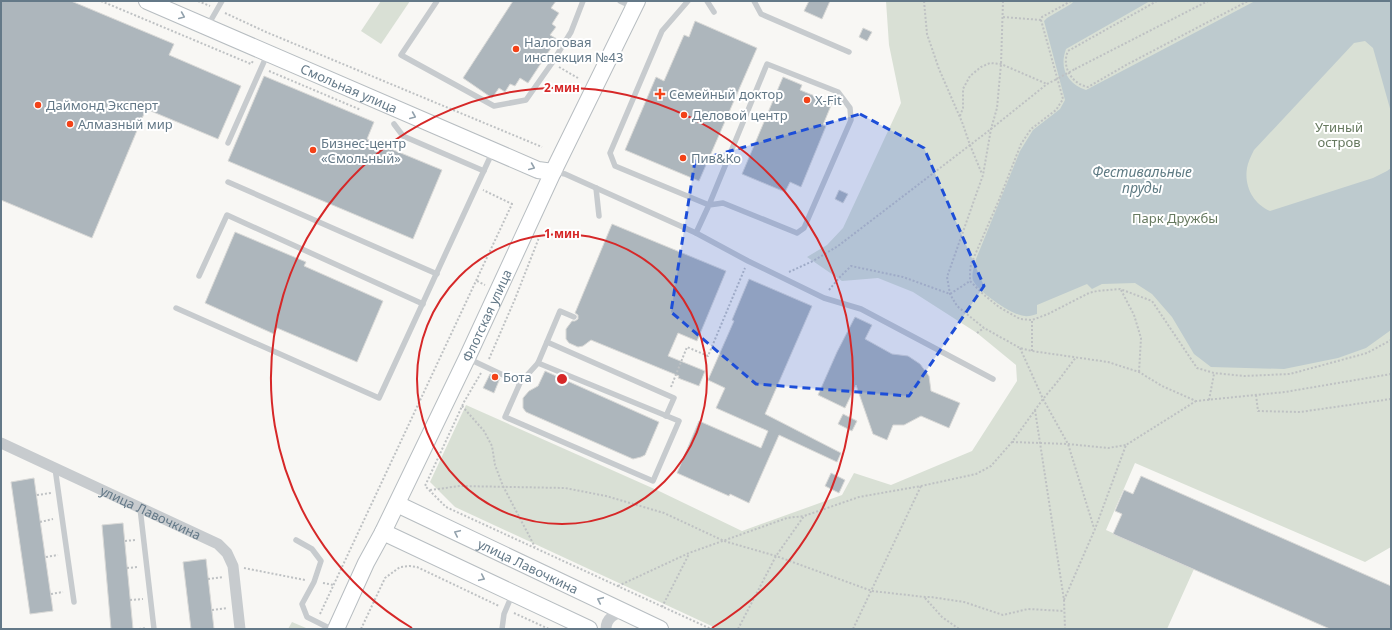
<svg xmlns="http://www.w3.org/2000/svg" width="1392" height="630" font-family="'Noto Sans',sans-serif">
<rect width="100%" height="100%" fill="#f8f7f4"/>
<g fill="#d9e0d5">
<polygon points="381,1 410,1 381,44 361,31"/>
<polygon points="886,1 1391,1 1391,547 1365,562 1135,463 1106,530 1194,569 1167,629 718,629 455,507 430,482 466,405 659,491 742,531 842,495 854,473 891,485 972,451 1017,381 1016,365 977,333 913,292 878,278 842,281 807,257 827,245 843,228 901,103 889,45"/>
<polygon points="292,622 306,628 305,629 288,629"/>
</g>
<path fill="#bdcace" d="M1074,1H1150L1066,49C1059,68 1067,84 1086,90L1255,1H1391V112L1373,48L1365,41L1354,43L1254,150C1251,156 1248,162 1247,168C1244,186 1253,204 1270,211L1373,178L1387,171L1391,168V330L1366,348L1338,358L1284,369L1211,367L1194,354L1172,317L1152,294L1135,283L1102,284L1092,289L1087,284L1037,305V314C1033,315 1028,317 1025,316C1013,316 977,291 973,280C971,274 975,265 976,259L1020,151L1033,130L1060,109L1065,100L1044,21L1047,18L1071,4Z"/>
<g fill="#adb6bc" stroke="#d9d9d7">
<polygon points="1,1 71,1 174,44 169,55 241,86 218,139 146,109 92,238 1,200"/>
<polygon points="513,1 556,1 551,8 559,13 552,24 556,27 550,35 557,39 528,83 520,78 515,86 510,84 505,92 499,88 492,98 463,78"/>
<polygon points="809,1 830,1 822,19 804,11"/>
<polygon points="695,21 757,48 699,181 625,150 656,77 664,81 684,35 689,37"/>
<polygon points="863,28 872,32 867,41 859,37"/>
<polygon points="264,76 374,122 367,139 442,170 413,239 228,161"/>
<polygon points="783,77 802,85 800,90 832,103 823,125 826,126 801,187 790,182 785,192 742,174"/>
<polygon points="839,190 848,194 843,203 835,199"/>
<polygon points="612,224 726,271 697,341 678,333 668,356 705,371 699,386 678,378 679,376 591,340 583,346 578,347 569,343 566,339 566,329 572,321 575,321 578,319 578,315 575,313"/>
<polygon points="235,232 306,262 304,266 383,301 357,362 277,328 274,334 205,303"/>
<polygon points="749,279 812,306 765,414 841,453 837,462 779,435 749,503 730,494 729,496 677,473 699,421 761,448 768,431 716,408 725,388 708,380 734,321 732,320"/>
<polygon points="855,317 872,325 865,339 892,354 908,356 920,364 929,376 931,391 960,403 949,428 921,416 904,425 893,425 887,440 873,434 856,385 845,408 818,395 837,352"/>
<polygon points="545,371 659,422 645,455 641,457 633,459 526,412 523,408 523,398 529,391 538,386"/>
<polygon points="490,374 500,378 494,393 483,388"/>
<polygon points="843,414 857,421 852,431 838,424"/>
<polygon points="831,473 845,480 839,493 825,486"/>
<polygon points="1141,476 1391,586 1391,629 1330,629 1113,534 1122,514 1115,511 1124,490 1133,494"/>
<polygon points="34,478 53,611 30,614 11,482"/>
<polygon points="123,523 133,629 111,629 102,525"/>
<polygon points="206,559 214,629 191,629 183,562"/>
</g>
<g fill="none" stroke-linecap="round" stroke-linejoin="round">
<defs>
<g id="secondary">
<path id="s2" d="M147,1L538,170L553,172"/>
<path id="s3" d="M397,504L660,629"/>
<polyline points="383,532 589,629"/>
<path id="s4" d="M336,629L366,563L383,532L467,358L553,172L637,1"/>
</g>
</defs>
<use href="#secondary" stroke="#b7bdc1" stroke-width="18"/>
<g stroke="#bec1c3" stroke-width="2" stroke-dasharray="2 2" stroke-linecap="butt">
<polyline points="101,1 251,64 253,61"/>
<polyline points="198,1 210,6"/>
<polyline points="924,1 927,34 939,69 962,122 970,145 982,174"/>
<polyline points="1003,1 1001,64 997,108 991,129 983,175 947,277 950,294 957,306 984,328 1020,348 1032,351 1108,362 1139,372 1162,386 1196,401 1285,392 1391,374"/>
<polyline points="1071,1 1042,17 1041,20 1063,99 1056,110 1031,129 1021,144 999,200 971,264 970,272 970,281 983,294 999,307 1020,319 1032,320 1048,314 1089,293 1097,291 1120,289 1152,301 1197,368 1214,373 1244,376 1290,374 1367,353 1391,340"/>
<path d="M1157,1L1068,51C1061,67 1072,84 1088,87L1128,64L1248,1"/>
<polyline points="225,13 266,32 542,147"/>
<polyline points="1003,17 1041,20"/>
<polyline points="559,67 578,78"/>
<polyline points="1075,69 1208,1"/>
<polyline points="269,71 361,110"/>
<polyline points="960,116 963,108 963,89 970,76 981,67 990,63 1001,64 1047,84"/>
<polyline points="789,272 813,261 838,246 991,129 1047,84 1055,80"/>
<polyline points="477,281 485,285"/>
<polyline points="829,290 839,278 851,266 903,277 950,294 970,281"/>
<polyline points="1121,290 1134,315 1141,338 1139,372"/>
<polyline points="1032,321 1032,351"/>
<polyline points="977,333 984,328"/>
<polyline points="1020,348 1043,399 1068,444 1094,528"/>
<polyline points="489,359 515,299 540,235"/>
<polyline points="481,373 464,402 425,486 446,507 711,629"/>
<polyline points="671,387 687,347 708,356 745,268"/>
<polyline points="1256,395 1258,411 1300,412 1391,399"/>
<polyline points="1209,400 1214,374"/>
<polyline points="462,406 484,431 492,446 495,465 503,486 535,547"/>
<polyline points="1035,410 1064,600 1065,629"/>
<polyline points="1012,442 1068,444 1108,448 1126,445"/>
<polyline points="430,490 460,486 565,488 606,496 664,513 724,541 776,556 872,591 925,597 931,597 964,602 1003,615 1028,609 1064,611"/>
<polyline points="37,495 51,493"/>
<polyline points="40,522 53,519"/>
<polyline points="125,541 135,540"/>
<polyline points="46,557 58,555"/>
<polyline points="127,568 138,567"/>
<polyline points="244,568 305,580"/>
<polyline points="208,579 223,577"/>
<polyline points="323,583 334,585"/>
<polyline points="618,586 689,553 787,518 804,516"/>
<polyline points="51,594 63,592"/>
<polyline points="925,598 942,617 959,629"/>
<polyline points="130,600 143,599"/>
<polyline points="1064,600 1095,529 1126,445 1196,401"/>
<polyline points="662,607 689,554"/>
<polyline points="212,610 227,608"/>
<polyline points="514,613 549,629"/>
<polyline points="320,614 512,204 483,190"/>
<polyline points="139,629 146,628"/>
<polyline points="361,629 385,578 400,567 410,566 417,567 499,606"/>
<polyline points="738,629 776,556 804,516 859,497 921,486 976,474 991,466 1012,442 1043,399 1058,381 1076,357"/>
<polyline points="853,629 921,486"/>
</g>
<g stroke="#c7cbce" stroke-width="5.5">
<polyline points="437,1 401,55 494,106 526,100 552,63 571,32 583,1"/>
<polyline points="620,1 633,7"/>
<polyline points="688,1 662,31 610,153 615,166 709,205 723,203 797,233 804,228 851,120 850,108 838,92 767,64 709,205 696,233"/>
<polyline points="707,1 714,12"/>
<polyline points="754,1 761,14 849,52"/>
<polyline points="207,27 222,1"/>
<polyline points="394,124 403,136 484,171"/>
<polyline points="228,143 267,55"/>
<polyline points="555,172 565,174 696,233 748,261 824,298 861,309 993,379"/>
<polyline points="228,182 437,274"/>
<polyline points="596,188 599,216"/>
<polyline points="199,276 227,215 423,304"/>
<polyline points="176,308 379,398 492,153"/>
<polyline points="547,342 674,398 666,416"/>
<polyline points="467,358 520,383 505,417 653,481 679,421 538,363 520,383"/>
<polyline points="538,363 560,311 574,317"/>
<polyline points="55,468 74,602"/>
<polyline points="140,508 154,629"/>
<polyline points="296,540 312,549 321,561 314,582 302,604 307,617 331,629"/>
<polyline points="502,629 504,614 512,595"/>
</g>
<g stroke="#c7cbce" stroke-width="11">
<path id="s1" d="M1,443L218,544L227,553L233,566L240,629"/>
<path d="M606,629C606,618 615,613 625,612"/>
</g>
<use href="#secondary" stroke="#fff" stroke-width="16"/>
<polyline stroke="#bec1c3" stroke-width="2" stroke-dasharray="2 2" stroke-linecap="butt" points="1055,80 1075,69"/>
</g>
<defs><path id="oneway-chevron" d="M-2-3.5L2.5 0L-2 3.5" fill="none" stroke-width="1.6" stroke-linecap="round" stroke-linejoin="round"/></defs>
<g stroke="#92a1ac">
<use href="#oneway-chevron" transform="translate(182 16) rotate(23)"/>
<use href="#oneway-chevron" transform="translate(413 116) rotate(23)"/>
<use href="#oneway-chevron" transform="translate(532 167) rotate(23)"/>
<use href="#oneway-chevron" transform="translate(457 533) rotate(-155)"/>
<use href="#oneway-chevron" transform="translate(482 578) rotate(25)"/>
<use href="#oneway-chevron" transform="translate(600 600) rotate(-155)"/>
</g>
<path fill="#1d4ed8" fill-opacity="0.2" stroke="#1d4ed8" stroke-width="3" stroke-dasharray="8 5" stroke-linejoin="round" d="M860,114L924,148L984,286L909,396L756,384L671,312L695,161Z"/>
<g fill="none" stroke="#d62828" stroke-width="2">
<circle cx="562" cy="379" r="145"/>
<path d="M412 628A291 291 0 1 1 712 628"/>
</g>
<g fill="#f34218" stroke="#fff" stroke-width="1.5">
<circle cx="516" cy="49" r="4"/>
<path d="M658 88h4v4h4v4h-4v4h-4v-4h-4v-4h4z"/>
<circle cx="807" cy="100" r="4"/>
<circle cx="38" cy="105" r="4"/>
<circle cx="684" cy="115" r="4"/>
<circle cx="70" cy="124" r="4"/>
<circle cx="313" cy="150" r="4"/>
<circle cx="683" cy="158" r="4"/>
<circle cx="495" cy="377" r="4"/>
</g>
<g text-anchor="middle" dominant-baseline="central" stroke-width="4" stroke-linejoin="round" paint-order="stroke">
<g font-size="13" fill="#647988" stroke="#fff" text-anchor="start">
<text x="524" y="42">Налоговая<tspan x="524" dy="15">инспекция №43</tspan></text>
<text x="669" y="94">Семейный доктор</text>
<text x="815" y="100">X-Fit</text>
<text x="46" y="105">Даймонд Эксперт</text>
<text x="692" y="115">Деловой центр</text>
<text x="78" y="124">Алмазный мир</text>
<text x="321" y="143">Бизнес-центр<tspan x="321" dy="15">«Смольный»</tspan></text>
<text x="691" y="158">Пив&amp;Ко</text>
<text x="503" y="377">Бота</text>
</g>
<g font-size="13" fill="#647988" stroke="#fff">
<text stroke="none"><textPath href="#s2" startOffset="220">Смольная улица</textPath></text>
<text stroke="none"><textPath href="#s4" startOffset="348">Флотская улица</textPath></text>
<text stroke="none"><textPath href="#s1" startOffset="165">улица Лавочкина</textPath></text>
<text stroke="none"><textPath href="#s3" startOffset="145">улица Лавочкина</textPath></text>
</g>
<g font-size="13" fill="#66795f" stroke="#fff">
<text x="1339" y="127">Утиный<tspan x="1339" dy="15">остров</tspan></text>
<text x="1175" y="218">Парк Дружбы</text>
</g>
<g font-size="14" font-style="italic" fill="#5f7b84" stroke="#fff">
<text x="1142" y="171">Фестивальные<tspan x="1142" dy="16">пруды</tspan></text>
</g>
</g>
<circle cx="562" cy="379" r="6" fill="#d62828" stroke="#fff" stroke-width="2"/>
<g font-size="12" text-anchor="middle" font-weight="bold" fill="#d62828" stroke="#fff" stroke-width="4" stroke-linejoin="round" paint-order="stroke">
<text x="562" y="92">2 мин</text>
<text x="562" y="238">1 мин</text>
</g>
<rect width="1392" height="630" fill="none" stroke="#647988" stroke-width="4"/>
</svg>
